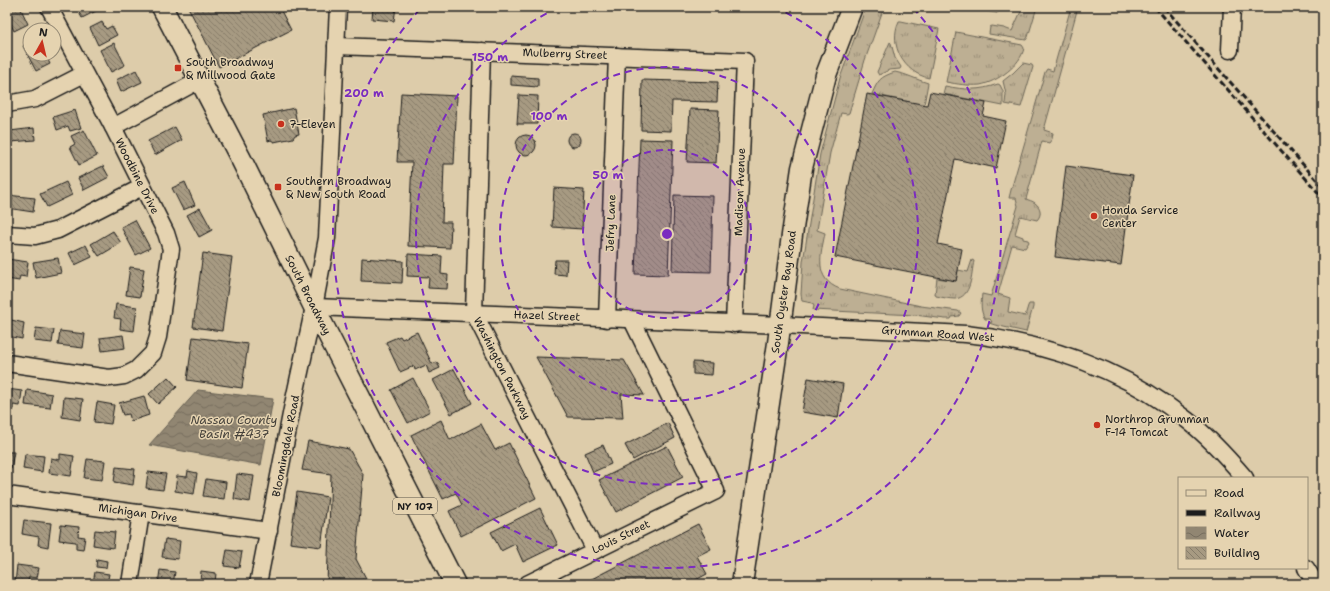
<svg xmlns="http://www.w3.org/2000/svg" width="1330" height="591" font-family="'Shantell Sans',sans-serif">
<defs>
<pattern id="grass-tufts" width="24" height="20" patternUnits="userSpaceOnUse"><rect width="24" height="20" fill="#bdaf93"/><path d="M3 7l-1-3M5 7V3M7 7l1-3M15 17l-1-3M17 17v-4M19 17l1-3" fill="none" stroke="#998e77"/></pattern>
<pattern id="water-waves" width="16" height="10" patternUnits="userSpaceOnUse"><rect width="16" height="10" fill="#918672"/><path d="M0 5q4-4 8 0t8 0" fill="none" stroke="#766d5d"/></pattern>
<pattern id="building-back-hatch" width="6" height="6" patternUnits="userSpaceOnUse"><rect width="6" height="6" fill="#a79a82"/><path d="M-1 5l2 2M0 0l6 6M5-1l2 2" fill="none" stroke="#877d6a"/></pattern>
</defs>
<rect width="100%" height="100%" fill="#dca"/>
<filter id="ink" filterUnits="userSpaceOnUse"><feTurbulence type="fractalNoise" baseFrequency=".025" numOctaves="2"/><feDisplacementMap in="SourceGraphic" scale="8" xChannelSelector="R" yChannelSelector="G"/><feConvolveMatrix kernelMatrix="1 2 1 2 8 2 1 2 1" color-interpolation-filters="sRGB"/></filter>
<g filter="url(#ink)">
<g fill="url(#grass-tufts)" stroke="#6c6658">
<path d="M866,7H881L883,10L865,60L849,113L847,114L841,113L830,153L817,230L825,233C821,254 813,279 840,289L921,306L958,311L961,313L959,316L952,317L951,319H945L915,315L813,310L814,306L812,303L802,301L801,294L803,262L820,154L840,78Z"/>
<polygon points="977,7 991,7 997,10 998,12 997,13 979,10"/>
<polygon points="1023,7 1037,7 1028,37 1026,40 989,34 990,27 992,26 1004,28 1012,31"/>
<path d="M1071,7H1078L1044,130L1053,133L1052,139L1049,143L1042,141L1026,199C1028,200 1033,201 1035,203C1041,207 1042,215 1037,220L1020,216L1015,234L1023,237V239L1028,240L1029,242L1025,248L1012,245L998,294L1010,298L1008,312L1025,316L1028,306L1029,304H1033V307L1026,332L995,325L989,323L992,322L990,319H985C980,311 981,303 982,294L991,296L1018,206L1016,198H1009L1011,190L1045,72L1047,69L1053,71Z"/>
<path d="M899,21H901L939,29L929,78C904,73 888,45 899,21Z"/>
<path d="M956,32L1022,45L1024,48C1021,65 997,82 980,85C968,86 957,84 946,82Z"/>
<polygon points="890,42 891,43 895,58 901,67 900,69 889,70 879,75 877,72"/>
<polygon points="1023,63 1032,65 1033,67 1021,107 1005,104 1006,94 1003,81 1013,73"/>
<path d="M895,72C907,74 917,80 928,83L924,105L872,94C878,80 880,77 895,72Z"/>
<path d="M998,84L1000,85L1003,91V106L943,94L945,86C966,90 978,91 998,84Z"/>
<path d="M972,260L974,261C971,274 972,297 955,299C949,299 941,297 936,296L935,294L937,278L956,281L958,270L968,272Z"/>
</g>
<polygon fill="url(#water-waves)" stroke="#625c50" points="198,390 273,399 261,465 149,445"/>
<g fill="url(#building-back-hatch)" stroke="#1c1c1c">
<polygon points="7,7 20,7 28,24 14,31 7,16"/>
<polygon points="76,7 93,7 96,11 82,18"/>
<polygon points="188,7 279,7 291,30 219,67"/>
<polygon points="373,7 396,7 394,21 372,19"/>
<polygon points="102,22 106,29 112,26 117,35 98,45 90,28"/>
<polygon points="30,42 30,54 45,54 50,64 36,71 23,46"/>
<polygon points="114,43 125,65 111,72 100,50"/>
<polygon points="7,58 9,58 7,76"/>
<polygon points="136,70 142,82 121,92 116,80"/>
<polygon points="511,76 538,78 538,87 511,85"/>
<polygon points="642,80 718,82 717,102 672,101 671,131 641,130"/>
<polygon points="930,92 986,103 983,116 1006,121 996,168 955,159 938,244 962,249 956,281 835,257 867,94 927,105"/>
<polygon points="401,93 457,96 454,164 444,164 442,222 451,222 450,248 408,246 412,162 397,162"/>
<polygon points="519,95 538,96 537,124 517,124"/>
<polygon points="294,108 299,134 295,135 293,138 274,142 271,140 268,141 263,115"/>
<polygon points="690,109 719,110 716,163 687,162"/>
<polygon points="75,110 81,128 70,131 68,126 57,130 53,117"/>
<polygon points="175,127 182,140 155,155 148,141"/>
<polygon points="34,128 35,140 11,142 10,131"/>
<polygon points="84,130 97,156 79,165 70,147 75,144 71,136"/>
<circle cx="574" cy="140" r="7"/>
<circle cx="526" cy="145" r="10"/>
<polygon points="640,139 673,140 668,275 635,274"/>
<polygon points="103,166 109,177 84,190 78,178"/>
<polygon points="1066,166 1133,175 1121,265 1055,257"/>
<polygon points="66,182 72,195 47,207 40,194"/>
<polygon points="185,182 195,205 183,210 172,188"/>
<polygon points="554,188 584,190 582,229 552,227"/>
<polygon points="7,195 35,198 33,212 7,208"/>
<polygon points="674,195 713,196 711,272 672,271"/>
<polygon points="200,208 212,230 199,237 187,215"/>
<polygon points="135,220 150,248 136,255 121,227"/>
<polygon points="113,231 121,243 99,256 91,244"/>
<polygon points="86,245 92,257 75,265 69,253"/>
<polygon points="203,253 232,257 222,331 193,327"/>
<polygon points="408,254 442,256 441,274 448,275 447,289 428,288 429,277 407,276"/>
<polygon points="58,258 61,273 36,278 33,262"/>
<polygon points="362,258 403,261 402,283 361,281"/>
<polygon points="7,259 28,262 26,277 20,276 19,281 7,279"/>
<polygon points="555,260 567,260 566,275 554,274"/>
<polygon points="130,267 144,269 140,297 126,295"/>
<polygon points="116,304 137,307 134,331 120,329 121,319 114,318"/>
<polygon points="7,319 24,323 22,339 7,336"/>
<polygon points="36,328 54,330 52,343 34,341"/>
<polygon points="60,331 85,334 83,348 58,345"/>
<polygon points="417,332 432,364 437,362 440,368 429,373 426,365 415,370 414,366 400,372 386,342 400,336 402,339"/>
<polygon points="123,335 125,348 102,351 100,338"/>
<polygon points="193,337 248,344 242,388 187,380"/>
<polygon points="536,357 624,360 644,395 621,394 623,418 568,417"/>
<polygon points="693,362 713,363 712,375 693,374"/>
<polygon points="454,369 472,403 451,414 433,380"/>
<polygon points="168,377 177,387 158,404 149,394"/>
<polygon points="413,378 430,411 408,423 391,390"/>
<polygon points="808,378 843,384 838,418 802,412"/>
<polygon points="7,389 22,391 20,406 13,405 13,410 7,409"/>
<polygon points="27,390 52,394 50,408 25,405"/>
<polygon points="144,396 149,415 131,421 129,414 123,415 119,403"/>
<polygon points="64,397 83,399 80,420 62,417"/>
<polygon points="97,402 114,405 111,424 94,422"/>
<polygon points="441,420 450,440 481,424 495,450 509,443 536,498 461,536 449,511 462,505 456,493 443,499 411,435"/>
<polygon points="668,423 675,438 633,460 625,445"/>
<polygon points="308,441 349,449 363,474 356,559 369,584 327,584 331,474 302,470"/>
<polygon points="603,445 611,464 593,472 585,453"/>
<polygon points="667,446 683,477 616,512 599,480"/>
<polygon points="7,452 14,452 11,468 7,467"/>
<polygon points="25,454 44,456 42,472 23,469"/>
<polygon points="60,454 74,456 71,476 49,473 51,458 60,460"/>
<polygon points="87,459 105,461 102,480 84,478"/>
<polygon points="116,467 135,469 133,485 114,482"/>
<polygon points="188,471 197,473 194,494 175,491 177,476 187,477"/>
<polygon points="148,472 166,474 163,490 146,488"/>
<polygon points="237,474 254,476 250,502 234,499"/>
<polygon points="206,479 226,482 224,499 203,496"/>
<polygon points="297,492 328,497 321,547 290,543"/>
<polygon points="540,508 558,545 523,562 515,544 501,551 491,532"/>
<polygon points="24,520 51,523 48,547 38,545 39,537 22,534"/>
<polygon points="698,524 711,549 697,556 707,574 688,584 582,584"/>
<polygon points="61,525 79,527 78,536 85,537 83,550 76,549 76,542 59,540"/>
<polygon points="95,530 115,532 113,548 93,545"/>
<polygon points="165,539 180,541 178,559 162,557"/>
<polygon points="227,550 242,552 239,568 224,566"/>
<polygon points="97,559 107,561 106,568 96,567"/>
<polygon points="17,565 39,568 37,578 29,577 28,584 15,584"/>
<polygon points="160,570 175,572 173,584 158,584"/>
<polygon points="201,571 216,573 215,583 200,581"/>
<polygon points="95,572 109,574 107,584 87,584 87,582 93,583"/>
<polygon points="221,580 237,582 236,584 220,584"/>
</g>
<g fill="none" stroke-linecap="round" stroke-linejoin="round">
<defs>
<g id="minor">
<polyline points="336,46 745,61 734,324"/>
<polyline points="1230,50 1232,7"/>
<polyline points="482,51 474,313 595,550"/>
<polyline points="7,104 35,99 84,74"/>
<polyline points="113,127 200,80"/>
<polyline points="7,234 35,236 58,230 142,187"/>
<path d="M314,307L780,325L966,334C1047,343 1123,369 1187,420C1209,437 1227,457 1245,478"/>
<polyline points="607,319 617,56"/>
<polyline points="7,363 109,378 124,376 136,370 153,353 158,337 171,249 166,233 113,127 49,7"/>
<polyline points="7,495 269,531"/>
<polyline points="1306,568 1316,584"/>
<polyline points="130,584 141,513"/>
<polyline points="258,584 292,409 314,307 327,238 338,7"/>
<polyline points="527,584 716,491 632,320"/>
</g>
<g id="major">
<polyline points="162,7 242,161 314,307 455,584"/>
<polyline points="742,584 778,343 792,235 802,168 826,75 852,7"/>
</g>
</defs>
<use href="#minor" stroke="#1c1c1c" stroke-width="19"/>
<use href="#major" stroke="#1c1c1c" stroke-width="23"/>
<use href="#minor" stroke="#e5d3b0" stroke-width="16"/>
<use href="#major" stroke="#e5d3b0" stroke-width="20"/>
<g stroke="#1c1c1c" stroke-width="3" stroke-dasharray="6 3" stroke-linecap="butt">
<polyline points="1155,7 1323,198"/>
<polyline points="1164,7 1323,187"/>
</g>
</g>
</g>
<circle cx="667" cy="234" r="84" fill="#7b2cbf" fill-opacity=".12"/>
<g fill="none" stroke="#7b2cbf" stroke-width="2" stroke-dasharray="7 5">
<circle cx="667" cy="234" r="84"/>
<circle cx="667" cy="234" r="167"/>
<path d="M775 7A251 251 0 1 1 559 7"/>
<path d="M913 8A334 334 0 1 1 421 8"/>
</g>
<g fill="#c8321e" stroke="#e5d3b0" stroke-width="1.5">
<rect x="174" y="64" width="8" height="8" rx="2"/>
<circle cx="281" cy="124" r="4"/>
<rect x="274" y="183" width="8" height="8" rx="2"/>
<circle cx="1094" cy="216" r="4"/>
<circle cx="1097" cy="425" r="4"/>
</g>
<g text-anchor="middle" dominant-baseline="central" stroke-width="3" stroke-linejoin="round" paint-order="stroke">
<rect fill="#e5d3b0" stroke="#585348" stroke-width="1" x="393" y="498" width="44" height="16" rx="3"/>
<g font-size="10" font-weight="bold" fill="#1c1c1c">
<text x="415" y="506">NY 107</text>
</g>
<g font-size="11" fill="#1c1c1c" stroke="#e5d3b0">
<text transform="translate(565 54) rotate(2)">Mulberry Street</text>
<text transform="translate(137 176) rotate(63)">Woodbine Drive</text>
<text transform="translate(740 192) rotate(-88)">Madison Avenue</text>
<text transform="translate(611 223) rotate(-88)">Jefry Lane</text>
<text transform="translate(784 292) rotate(-82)">South Oyster Bay Road</text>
<text transform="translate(308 295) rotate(63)">South Broadway</text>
<text transform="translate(547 316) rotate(2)">Hazel Street</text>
<text transform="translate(938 334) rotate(4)">Grumman Road West</text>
<text transform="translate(502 368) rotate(63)">Washington Parkway</text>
<text transform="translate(286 446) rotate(-79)">Bloomingdale Road</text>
<text transform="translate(138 513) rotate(8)">Michigan Drive</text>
<text transform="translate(621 537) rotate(-26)">Louis Street</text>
</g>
<g font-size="11" fill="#1c1c1c" stroke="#e5d3b0" text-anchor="start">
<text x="186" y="62">South Broadway<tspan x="186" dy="13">&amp; Millwood Gate</tspan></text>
<text x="289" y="124">7-Eleven</text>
<text x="286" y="181">Southern Broadway<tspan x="286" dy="13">&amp; New South Road</tspan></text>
<text x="1102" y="210">Honda Service<tspan x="1102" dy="13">Center</tspan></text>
<text x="1105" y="419">Northrop Grumman<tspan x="1105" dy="13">F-14 Tomcat</tspan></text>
</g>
<g font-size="12" font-style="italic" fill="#45413a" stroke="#e5d3b0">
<text x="234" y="420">Nassau County<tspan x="234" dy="14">Basin #437</tspan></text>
</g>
</g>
<circle cx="667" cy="234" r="6" fill="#7b2cbf" stroke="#e5d3b0" stroke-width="2"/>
<g font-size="12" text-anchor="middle" font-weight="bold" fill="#7b2cbf" stroke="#e5d3b0" stroke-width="3" stroke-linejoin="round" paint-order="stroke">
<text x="490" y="61">150 m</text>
<text x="364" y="97">200 m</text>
<text x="549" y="120">100 m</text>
<text x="608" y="179">50 m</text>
</g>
<rect width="1330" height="591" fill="none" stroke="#e5d3b0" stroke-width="24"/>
<rect x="12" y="12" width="1306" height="567" fill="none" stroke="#1c1c1c" stroke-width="1.5" filter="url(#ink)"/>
<rect x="1178" y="477" width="130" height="92" fill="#e5d3b0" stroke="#958a75"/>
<rect x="1186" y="490" width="20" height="6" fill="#e5d3b0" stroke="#958a75"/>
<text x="1214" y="497" font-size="12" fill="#1c1c1c">Road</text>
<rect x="1186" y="510" width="20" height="6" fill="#1c1c1c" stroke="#958a75"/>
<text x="1214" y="517" font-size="12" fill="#1c1c1c">Railway</text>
<rect x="1186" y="527" width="20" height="12" fill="url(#water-waves)" stroke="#958a75"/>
<text x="1214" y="537" font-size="12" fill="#1c1c1c">Water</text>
<rect x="1186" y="547" width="20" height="12" fill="url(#building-back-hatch)" stroke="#958a75"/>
<text x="1214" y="557" font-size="12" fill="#1c1c1c">Building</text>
<g transform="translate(42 42) rotate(8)"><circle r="19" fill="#e5d3b0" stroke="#958a75"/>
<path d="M0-3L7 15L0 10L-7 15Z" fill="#c8321e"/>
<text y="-6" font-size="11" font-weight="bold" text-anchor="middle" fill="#1c1c1c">N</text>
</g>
</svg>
